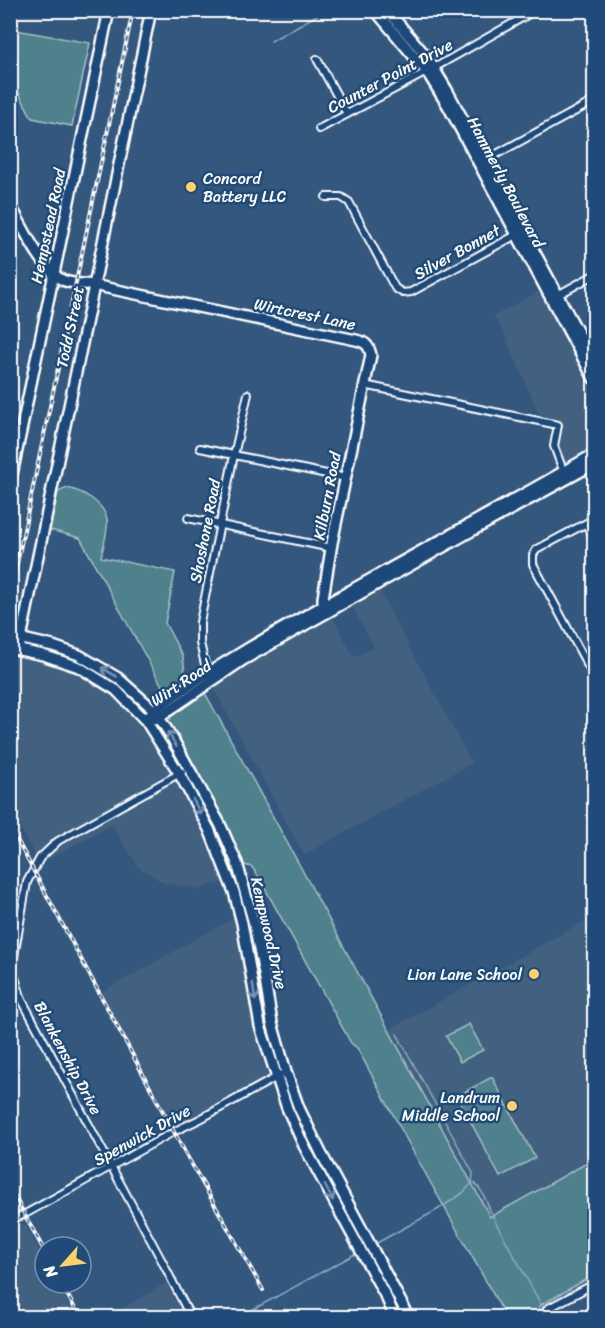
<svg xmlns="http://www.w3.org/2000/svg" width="605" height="1328" font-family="Sriracha,sans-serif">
<rect width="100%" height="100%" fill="#34577e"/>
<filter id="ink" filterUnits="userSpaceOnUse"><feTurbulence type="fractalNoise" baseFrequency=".0167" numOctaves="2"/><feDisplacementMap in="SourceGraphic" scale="12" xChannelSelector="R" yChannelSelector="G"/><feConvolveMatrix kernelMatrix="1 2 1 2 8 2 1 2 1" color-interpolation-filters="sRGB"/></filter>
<g filter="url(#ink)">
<g fill="#436080">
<polygon points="542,290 594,389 594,447 565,465 559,454 557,443 563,423 541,418 505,336 494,316"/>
<polygon points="379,590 472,763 304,855 212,686 332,616 354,657 374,647 351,605"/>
<polygon points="10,654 28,657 62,667 82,675 120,698 144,725 184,791 206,833 226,882 198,889 164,883 139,868 112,825 39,864 11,810"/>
<polygon points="594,916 594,1159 490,1218 388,1030"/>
<polygon points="233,918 239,939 256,1038 267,1076 176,1127 100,993"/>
<polygon points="25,1224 45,1262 45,1283 57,1283 75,1317 11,1317 11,1228"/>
<polygon points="166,1283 183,1317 107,1317"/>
</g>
<g fill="#4f818d" stroke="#a7c0c6" stroke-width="1.5">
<polygon points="10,29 90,43 72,126 32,118 11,78"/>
<path d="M67,488C82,491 103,502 107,519C109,528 103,547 101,557L175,572L165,623L183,657L186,681L167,695L80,538L50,530L58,492Z"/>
<polygon points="204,691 300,866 490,1217 594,1159 594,1275 539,1306 545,1317 506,1317 415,1155 357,1048 351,1043 259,878 252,867 244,865 229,830 179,737 169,722 171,717"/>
<polygon points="469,1024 483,1050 460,1062 446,1036"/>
<polygon points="492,1077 535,1158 500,1177 457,1096"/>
</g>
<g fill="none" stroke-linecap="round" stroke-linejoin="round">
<g stroke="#8dacc5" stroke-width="1.5">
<polyline points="271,41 326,10"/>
<polyline points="473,1183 475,1183 482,1192 496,1223 543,1308"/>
<polyline points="375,1244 437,1210 463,1193 472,1183 473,1173 397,1034"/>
<polyline points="237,1318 357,1253"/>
</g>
<defs>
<g id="street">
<polyline points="317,59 347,114"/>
<polyline points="319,129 434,68 536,10"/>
<polyline points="484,161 594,101"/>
<polyline points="326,197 341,197 349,202 395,288 403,293 411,292 518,234"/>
<polyline points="556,296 594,275"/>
<polyline points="364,385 558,425 554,446 564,473"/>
<polyline points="200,448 346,478"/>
<polyline points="188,518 331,548"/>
<polyline points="594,519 536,550 533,555 533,564 594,677"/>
<polyline points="586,524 594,539"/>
<polyline points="207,673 200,643 200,622 234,455 248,394"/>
<polyline points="182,772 58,841 40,858 27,882 12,968 22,1000 162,1261 191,1318"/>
<polyline points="10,1220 25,1214 175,1131 200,1119 286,1072"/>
<polyline points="547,1309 594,1284"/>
<polyline points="583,1318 594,1311"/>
</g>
<g id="secondary">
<polyline points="375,10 427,72 448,106 594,379"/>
<polyline points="387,10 427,57 447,90 594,362"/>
<path d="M10,204C21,224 44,274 65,281C74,284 84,284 93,285L356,340C365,342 369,345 371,355L332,543L323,598V605L326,613"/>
<polyline points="10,484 109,10"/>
<polyline points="10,636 53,646 79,655 118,678 154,710 171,736 220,824 237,863 253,920 264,974 272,1023 286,1072 299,1108 321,1153 402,1304 408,1318"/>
<polyline points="20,643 151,10"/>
<polyline points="10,648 43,655 79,667 116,690 146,721 179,773 209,829 234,892 242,923 260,1026 287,1108 304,1146 387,1299 395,1318"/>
<path d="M150,715L154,710C225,658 303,617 380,574C451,534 524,495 594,454"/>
<polyline points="154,719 159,717 243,660 468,533 594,464"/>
</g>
</defs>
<use href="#street" stroke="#fff" stroke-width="10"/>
<use href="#secondary" stroke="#fff" stroke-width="14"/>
<use href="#street" stroke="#1f4a7a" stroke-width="6"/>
<use href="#secondary" stroke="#1f4a7a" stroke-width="9"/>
<defs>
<g id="rail">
<polyline points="10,597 133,10"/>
<polyline points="10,827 187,1156 263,1290"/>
<polyline points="10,1188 45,1252"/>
<polyline points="61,1283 80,1318"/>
</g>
</defs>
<use href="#rail" stroke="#fff" stroke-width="4"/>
<use href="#rail" stroke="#1f4a7a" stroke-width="1.5" stroke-dasharray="4.5" stroke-linecap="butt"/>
</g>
<defs><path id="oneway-shaft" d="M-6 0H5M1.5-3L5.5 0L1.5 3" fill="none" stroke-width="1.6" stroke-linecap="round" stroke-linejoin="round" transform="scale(1.5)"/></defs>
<g stroke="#7992af">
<use href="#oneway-shaft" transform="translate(109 672) rotate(-149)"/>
<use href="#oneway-shaft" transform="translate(172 739) rotate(-120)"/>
<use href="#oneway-shaft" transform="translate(197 807) rotate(62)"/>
<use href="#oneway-shaft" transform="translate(254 992) rotate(81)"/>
<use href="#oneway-shaft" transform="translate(329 1193) rotate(62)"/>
</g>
</g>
<g fill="#ffd166" stroke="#1f4a7a" stroke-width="2">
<circle cx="191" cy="187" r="6"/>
<circle cx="534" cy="974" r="6"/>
<circle cx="512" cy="1106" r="6"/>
</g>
<g text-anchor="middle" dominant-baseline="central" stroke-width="5" stroke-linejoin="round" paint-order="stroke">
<g font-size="16" fill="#fff" stroke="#1f4a7a">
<text transform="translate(390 76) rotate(-28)">Counter Point Drive</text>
<text transform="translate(506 182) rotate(62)">Hammerly Boulevard</text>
<text transform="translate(48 226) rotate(-78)">Hempstead Road</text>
<text transform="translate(457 252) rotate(-29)">Silver Bonnet</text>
<text transform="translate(305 314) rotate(12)">Wirtcrest Lane</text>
<text transform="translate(70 327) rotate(-78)">Todd Street</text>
<text transform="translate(327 496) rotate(-79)">Kilburn Road</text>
<text transform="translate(205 531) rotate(-79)">Shoshone Road</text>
<text transform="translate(181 683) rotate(-34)">Wirt Road</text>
<text transform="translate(269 933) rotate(77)">Kempwood Drive</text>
<text transform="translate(68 1058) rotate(62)">Blankenship Drive</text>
<text transform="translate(142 1135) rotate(-29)">Spenwick Drive</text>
</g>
<g font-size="16" fill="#fff" stroke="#1f4a7a" text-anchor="end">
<text x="203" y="178" text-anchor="start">Concord<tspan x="203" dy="18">Battery LLC</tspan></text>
<text x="522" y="974">Lion Lane School</text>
<text x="500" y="1097">Landrum<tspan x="500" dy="18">Middle School</tspan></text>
</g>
</g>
<rect width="605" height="1328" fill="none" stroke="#1f4a7a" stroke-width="36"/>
<rect x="18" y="18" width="569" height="1292" fill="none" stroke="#fff" stroke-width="2" filter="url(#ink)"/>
<g transform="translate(63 1265) rotate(242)"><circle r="28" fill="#1f4a7a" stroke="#7992af" stroke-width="1.5"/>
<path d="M0-4.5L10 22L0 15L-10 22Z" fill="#ffd166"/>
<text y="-9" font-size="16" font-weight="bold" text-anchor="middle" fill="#ffffff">N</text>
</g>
</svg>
